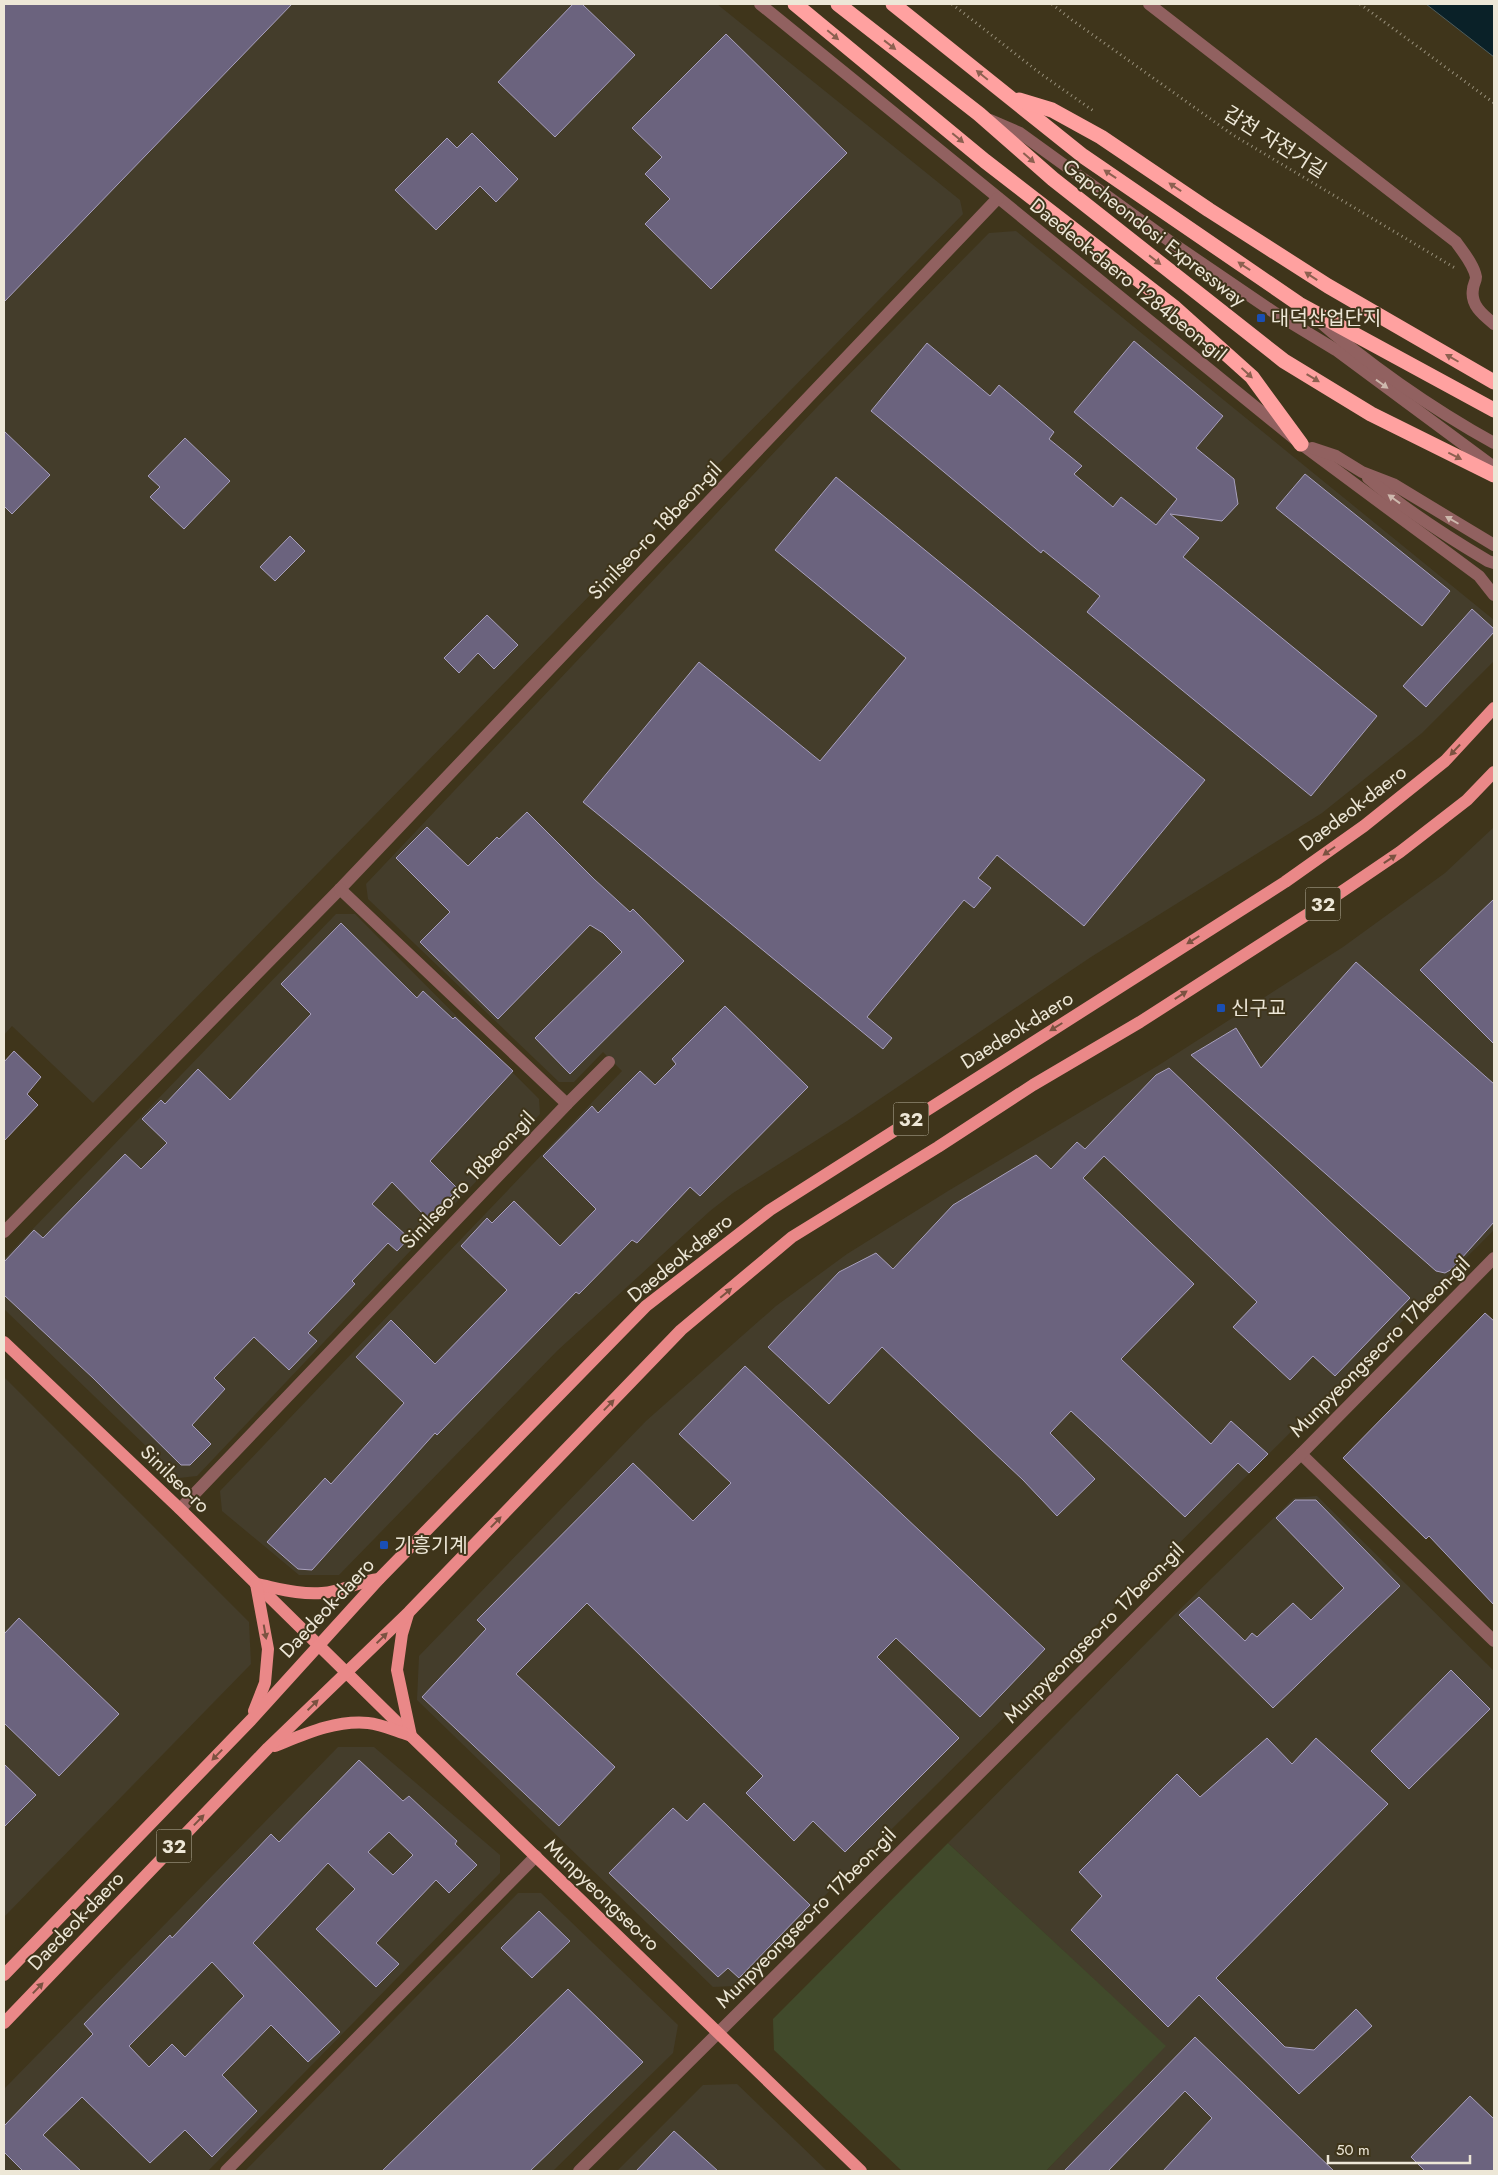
<svg xmlns="http://www.w3.org/2000/svg" width="1498" height="2175" font-family="Jost,'Noto Sans KR',sans-serif">
<rect width="100%" height="100%" fill="#3f351b"/>
<g fill="#443d2b">
<polygon points="4,4 717,4 960,200 963,214 93,1103 12,1026 4,1035"/>
<polygon points="1016,231 1494,620 1494,661 1422,733 1322,813 1091,957 847,1121 733,1193 710,1211 557,1351 339,1575 299,1575 222,1511 220,1491 622,1071 603,1052 574,1082 559,1082 368,899 366,884 819,405 989,233"/>
<polygon points="1494,827 1494,1230 734,1986 713,1987 417,1700 419,1656 646,1421 776,1306 847,1254 948,1191 1159,1065 1343,947 1445,873"/>
<polygon points="336,914 355,914 539,1099 540,1114 197,1476 179,1478 4,1309 4,1259"/>
<polygon points="4,1377 249,1622 251,1664 4,1917"/>
<polygon points="1317,1496 1494,1671 1494,2171 1046,2171 1165,2046 948,1843 1172,1617 1294,1498"/>
<polygon points="338,1747 374,1747 500,1855 500,1873 208,2171 4,2171 4,2089"/>
<polygon points="518,1893 541,1893 678,2025 673,2053 553,2171 245,2171"/>
<polygon points="737,2084 827,2171 617,2171 703,2085"/>
</g>
<polygon fill="#414a2b" points="948,1843 1166,2046 1046,2171 902,2171 774,2050 773,2019"/>
<polygon fill="#0a2128" stroke="#4e5c5c" points="1426,4 1494,4 1494,57"/>
<g fill="#6b637e" stroke="#a8a0bd" fill-rule="evenodd">
<polygon points="4,4 292,4 4,302"/>
<polygon points="573,4 582,4 635,55 555,137 498,82"/>
<polygon points="726,34 847,153 711,289 645,224 670,199 645,174 662,157 632,128"/>
<polygon points="472,133 518,179 496,202 480,186 436,230 395,190 447,138 457,148"/>
<polygon points="1134,341 1223,416 1196,448 1234,479 1238,504 1222,521 1170,514 1199,538 1183,557 1377,716 1311,796 1087,612 1100,596 1043,550 1041,553 871,411 927,343 990,396 999,385 1054,432 1049,439 1082,466 1074,474 1113,507 1121,497 1156,525 1177,499 1074,412"/>
<polygon points="4,431 50,475 12,514 4,506"/>
<polygon points="185,438 230,481 184,529 150,497 160,487 148,476"/>
<polygon points="1305,474 1450,591 1422,626 1276,508"/>
<polygon points="836,477 1205,780 1084,926 997,855 978,878 991,888 974,908 964,900 867,1017 892,1038 883,1049 583,802 699,662 820,761 906,658 775,550"/>
<polygon points="290,536 305,551 275,581 260,567"/>
<polygon points="1472,609 1494,629 1494,632 1426,707 1403,686"/>
<polygon points="487,615 518,645 494,669 478,653 459,673 444,658"/>
<polygon points="527,812 594,879 630,912 633,909 684,961 570,1074 535,1038 622,952 603,933 590,925 498,1019 420,942 450,912 396,858 427,827 468,866 497,837 499,839"/>
<polygon points="1494,899 1494,1044 1420,970"/>
<polygon points="341,923 417,998 423,991 453,1019 455,1017 513,1071 430,1161 458,1189 428,1219 392,1182 372,1204 409,1238 397,1251 388,1243 352,1281 355,1284 308,1333 317,1341 289,1370 254,1337 214,1378 225,1389 192,1425 211,1444 190,1465 181,1465 93,1378 4,1295 4,1262 34,1230 43,1238 125,1154 141,1169 167,1143 142,1119 161,1100 165,1104 198,1069 230,1100 311,1014 281,984"/>
<polygon points="1356,962 1494,1084 1494,1222 1452,1269 1445,1273 1436,1271 1191,1055 1236,1028 1261,1068"/>
<polygon points="725,1006 808,1087 700,1196 690,1187 637,1243 632,1240 579,1294 576,1292 437,1435 435,1433 312,1570 298,1569 267,1542 325,1478 331,1484 404,1403 356,1357 391,1320 435,1364 507,1290 461,1246 487,1218 492,1223 514,1201 560,1246 596,1209 543,1156 592,1106 598,1113 640,1071 655,1085 676,1064 672,1059"/>
<polygon points="14,1051 41,1077 27,1094 38,1105 4,1141 4,1062"/>
<polygon points="1169,1068 1410,1298 1335,1376 1313,1356 1290,1380 1233,1327 1257,1302 1104,1156 1083,1178 1194,1284 1121,1359 1211,1444 1231,1421 1268,1454 1249,1473 1238,1463 1185,1517 1071,1411 1050,1433 1095,1479 1057,1516 1023,1480 882,1347 829,1404 768,1347 839,1272 876,1253 893,1269 953,1205 1036,1155 1051,1169 1077,1142 1085,1149 1156,1075"/>
<polygon points="1485,1313 1494,1321 1494,1605 1429,1536 1426,1539 1343,1458"/>
<polygon points="745,1366 1045,1649 980,1717 896,1638 877,1657 959,1738 845,1852 813,1821 794,1841 746,1793 763,1776 587,1603 516,1674 615,1767 559,1826 422,1697 486,1629 477,1620 633,1463 693,1521 731,1483 679,1434"/>
<polygon points="1295,1500 1316,1500 1400,1586 1273,1708 1179,1615 1199,1597 1245,1641 1252,1633 1257,1637 1293,1603 1311,1620 1344,1588 1276,1518"/>
<polygon points="19,1618 119,1714 59,1776 4,1723 4,1634"/>
<polygon points="1451,1670 1490,1709 1409,1789 1371,1751"/>
<polygon points="1267,1738 1292,1764 1316,1738 1388,1804 1216,1978 1285,2047 1314,2050 1356,2009 1372,2026 1299,2094 1199,1995 1168,2027 1071,1930 1102,1896 1079,1872 1177,1774 1200,1797"/>
<path d="M359,1760L403,1801L409,1796L457,1841L455,1844L477,1865L449,1893L436,1880L376,1943L399,1964L376,1987L316,1929L355,1889L328,1863L253,1943L340,2032L308,2062L271,2025L222,2075L257,2111L212,2157L185,2130L150,2163L82,2097L43,2135L81,2171H23L4,2152V2126L93,2034L84,2024L170,1935L172,1938L271,1834L279,1842ZM389,1832L413,1855L393,1875L368,1852ZM212,1962L244,1996L185,2057L172,2044L149,2067L129,2046Z"/>
<polygon points="4,1764 36,1795 4,1827"/>
<polygon points="704,1803 810,1905 739,1978 728,1968 718,1977 609,1873 673,1808 687,1821"/>
<polygon points="539,1911 570,1941 532,1978 501,1948"/>
<polygon points="568,1989 643,2062 530,2171 382,2171"/>
<polygon points="1195,2037 1334,2171 1163,2171 1212,2118 1185,2091 1108,2171 1064,2171"/>
<polygon points="1470,2096 1494,2119 1494,2171 1425,2171 1411,2157"/>
<polygon points="674,2131 718,2171 636,2171"/>
</g>
<g fill="none" stroke-linecap="round" stroke-linejoin="round">
<g stroke="#98907b" stroke-width="3" stroke-dasharray="1 4" stroke-linecap="butt">
<polyline points="952,4 1041,74 1095,112"/>
<polyline points="1052,4 1072,20 1233,135 1455,268"/>
<polyline points="1360,4 1494,103"/>
</g>
<g stroke="#916160" stroke-width="12">
<polyline points="760,4 1301,444 1479,576 1494,595"/>
<path d="M1149,4L1456,242C1463,252 1474,265 1476,277C1476,281 1473,285 1473,289C1470,305 1483,315 1494,324"/>
<polyline points="990,120 1020,133 1175,245 1275,313 1336,350 1494,467"/>
<path d="M1312,315C1365,362 1432,409 1494,443"/>
<polyline points="1312,448 1336,456 1362,472 1393,484 1494,545"/>
<path d="M1368,478C1405,510 1446,536 1488,561L1494,563"/>
<polyline points="567,1104 609,1062"/>
<polyline points="4,1232 340,889 998,198"/>
<polyline points="1301,1454 1494,1641"/>
<polyline points="180,1509 567,1104 340,889"/>
<polyline points="226,2171 536,1856"/>
<polyline points="579,2171 1301,1454 1494,1258"/>
</g>
<g stroke="#ea8888" stroke-width="12">
<polyline points="4,1342 180,1509 411,1736 861,2171"/>
<path d="M256,1584C277,1588 300,1595 322,1593C342,1592 359,1581 379,1579"/>
<polyline points="408,1614 402,1634 397,1670 411,1736"/>
<polyline points="254,1711 265,1683 268,1649 256,1584"/>
<path d="M275,1746C305,1734 335,1720 368,1723C381,1724 396,1731 409,1735"/>
<polyline points="4,1975 251,1720 379,1579 646,1306 770,1210 1285,882 1364,826 1445,761 1494,708"/>
<polyline points="4,2023 268,1748 409,1612 681,1330 792,1237 938,1147 1033,1085 1140,1022 1322,905 1400,852 1467,800 1494,772"/>
</g>
<g stroke="#ffa1a0" stroke-width="15">
<polyline points="795,4 985,161 1175,308 1252,377 1301,444"/>
<polyline points="838,4 979,114 1053,179 1284,361 1371,414 1494,475"/>
<polyline points="893,4 1083,156 1299,304 1494,410"/>
<polyline points="1019,100 1052,110 1101,137 1209,210 1328,286 1494,382"/>
</g>
</g>
<defs><path id="oneway-solid" d="M-6-.8H1V-3.2L6.5 0L1 3.2V.8H-6Z" transform="scale(1.25)"/></defs>
<g fill="#8c6050">
<use href="#oneway-solid" transform="translate(833 35) rotate(40)"/>
<use href="#oneway-solid" transform="translate(890 45) rotate(38)"/>
<use href="#oneway-solid" transform="translate(982 75) rotate(-141)"/>
<use href="#oneway-solid" transform="translate(958 138) rotate(40)"/>
<use href="#oneway-solid" transform="translate(1029 158) rotate(41)"/>
<use href="#oneway-solid" transform="translate(1110 174) rotate(-146)"/>
<use href="#oneway-solid" transform="translate(1175 187) rotate(-146)"/>
<use href="#oneway-solid" transform="translate(1155 260) rotate(38)"/>
<use href="#oneway-solid" transform="translate(1244 266) rotate(-146)"/>
<use href="#oneway-solid" transform="translate(1311 276) rotate(-147)"/>
<use href="#oneway-solid" transform="translate(1452 358) rotate(-150)"/>
<use href="#oneway-solid" transform="translate(1247 373) rotate(43)"/>
<use href="#oneway-solid" transform="translate(1313 378) rotate(31)"/>
<use href="#oneway-solid" transform="translate(1455 456) rotate(27)"/>
</g>
<g fill="#cdb8ad">
<use href="#oneway-solid" transform="translate(1382 384) rotate(36)"/>
<use href="#oneway-solid" transform="translate(1394 499) rotate(-144)"/>
<use href="#oneway-solid" transform="translate(1452 520) rotate(-150)"/>
</g>
<g fill="#7b5241">
<use href="#oneway-solid" transform="translate(1455 750) rotate(133)"/>
<use href="#oneway-solid" transform="translate(1329 851) rotate(145)"/>
<use href="#oneway-solid" transform="translate(1390 859) rotate(-34)"/>
<use href="#oneway-solid" transform="translate(1193 940) rotate(148)"/>
<use href="#oneway-solid" transform="translate(1181 995) rotate(-33)"/>
<use href="#oneway-solid" transform="translate(1056 1027) rotate(148)"/>
<use href="#oneway-solid" transform="translate(726 1293) rotate(-40)"/>
<use href="#oneway-solid" transform="translate(609 1405) rotate(-46)"/>
<use href="#oneway-solid" transform="translate(496 1522) rotate(-46)"/>
<use href="#oneway-solid" transform="translate(265 1632) rotate(80)"/>
<use href="#oneway-solid" transform="translate(382 1638) rotate(-44)"/>
<use href="#oneway-solid" transform="translate(313 1705) rotate(-44)"/>
<use href="#oneway-solid" transform="translate(217 1755) rotate(134)"/>
<use href="#oneway-solid" transform="translate(199 1820) rotate(-46)"/>
<use href="#oneway-solid" transform="translate(38 1988) rotate(-46)"/>
</g>
<g fill="#1a4fb4" stroke="#3f351b" stroke-width="2">
<rect x="1256" y="313" width="10" height="10" rx="2.5"/>
<rect x="1216" y="1003" width="10" height="10" rx="2.5"/>
<rect x="379" y="1540" width="10" height="10" rx="2.5"/>
</g>
<g text-anchor="middle" dominant-baseline="central" stroke-width="4" stroke-linejoin="round" paint-order="stroke">
<g fill="#3f351b" stroke="#b9b29f" stroke-width="1">
<rect x="1305.5" y="887.5" width="35" height="33" rx="4"/>
<rect x="893.5" y="1102.5" width="35" height="33" rx="4"/>
<rect x="156.5" y="1829.5" width="35" height="33" rx="4"/>
</g>
<g font-size="19" font-weight="bold" fill="#ede7d7">
<text x="1323" y="904">32</text>
<text x="911" y="1119">32</text>
<text x="174" y="1846">32</text>
</g>
<g font-size="20" fill="#ede7d7" stroke="#3f351b">
<text transform="translate(1275 142) rotate(32)">갑천 자전거길</text>
<text transform="translate(1154 233) rotate(38)">Gapcheondosi Expressway</text>
<text transform="translate(1128 280) rotate(39)">Daedeok-daero 1284beon-gil</text>
<text transform="translate(655 531) rotate(-46)">Sinilseo-ro 18beon-gil</text>
<text transform="translate(1353 808) rotate(-37)">Daedeok-daero</text>
<text transform="translate(1017 1030) rotate(-32)">Daedeok-daero</text>
<text transform="translate(468 1180) rotate(-46)">Sinilseo-ro 18beon-gil</text>
<text transform="translate(680 1258) rotate(-39)">Daedeok-daero</text>
<text transform="translate(1380 1347) rotate(-45)">Munpyeongseo-ro 17beon-gil</text>
<text transform="translate(175 1479) rotate(44)">Sinilseo-ro</text>
<text transform="translate(327 1608) rotate(-47)">Daedeok-daero</text>
<text transform="translate(1094 1633) rotate(-45)">Munpyeongseo-ro 17beon-gil</text>
<text transform="translate(602 1895) rotate(44)">Munpyeongseo-ro</text>
<text transform="translate(806 1918) rotate(-45)">Munpyeongseo-ro 17beon-gil</text>
<text transform="translate(76 1921) rotate(-46)">Daedeok-daero</text>
</g>
<g font-size="20" fill="#ede7d7" stroke="#3f351b" text-anchor="start">
<text x="1271" y="318">대덕산업단지</text>
<text x="1231" y="1008">신구교</text>
<text x="394" y="1545">기흥기계</text>
</g>
</g>
<rect width="1498" height="2175" fill="none" stroke="#ede7d7" stroke-width="10"/>
<path d="M1328 2155v8h142v-8" fill="none" stroke="#ede7d7" stroke-width="2.5"/>
<text x="1336" y="2155" font-size="15" fill="#ede7d7" stroke="#3f351b" stroke-width="4" paint-order="stroke">50 m</text>
</svg>
